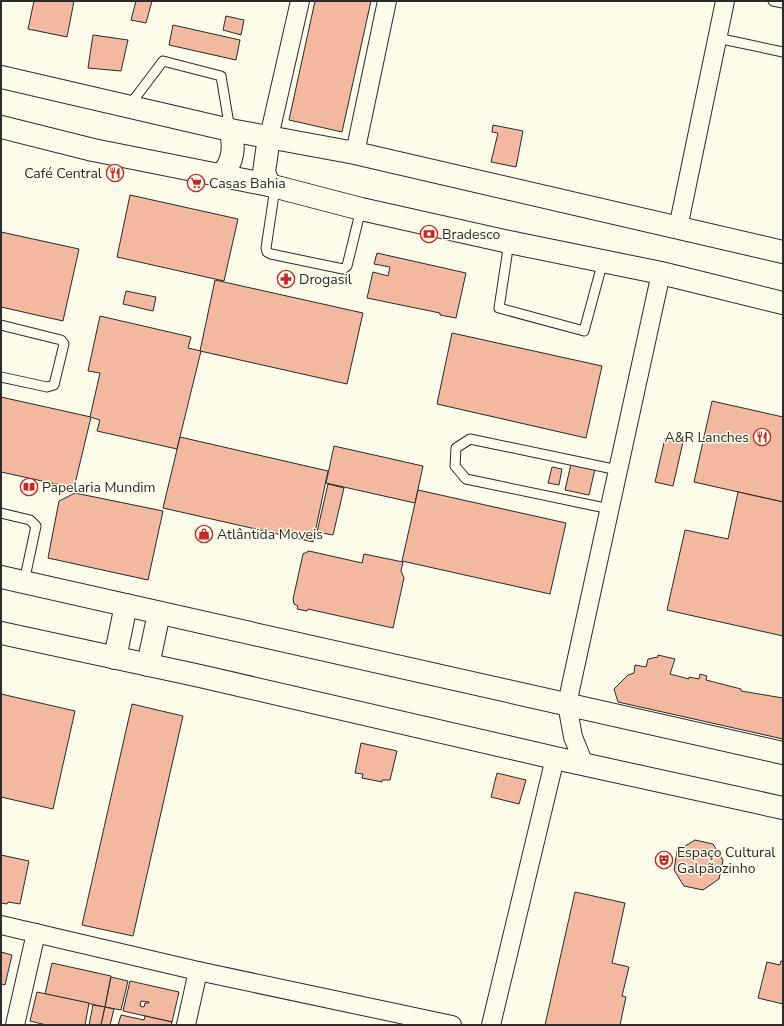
<svg xmlns="http://www.w3.org/2000/svg" width="784" height="1026" font-family="'Nunito Sans',sans-serif">
<rect width="100%" height="100%" fill="#fdfbea"/>
<g fill="#f2b8a0" stroke="#2b2b2b" fill-rule="evenodd">
<polygon points="34,1 74,1 67,37 28,29"/>
<polygon points="136,1 152,1 146,23 131,20"/>
<polygon points="315,1 371,1 342,132 289,120"/>
<polygon points="226,16 244,20 241,35 223,30"/>
<polygon points="173,25 240,40 236,60 169,45"/>
<polygon points="93,35 128,40 121,71 88,68"/>
<polygon points="493,125 523,131 516,167 491,162 498,133 492,132"/>
<polygon points="130,195 238,219 224,281 117,257"/>
<polygon points="1,232 79,249 63,321 1,307"/>
<polygon points="377,253 466,273 456,318 440,315 440,313 367,298 373,272 388,276 390,267 374,264"/>
<polygon points="215,280 363,313 347,384 200,351"/>
<polygon points="126,291 156,297 153,311 123,304"/>
<polygon points="100,316 191,337 188,348 201,351 177,449 97,431 100,420 90,417 100,373 88,371"/>
<polygon points="452,333 602,366 586,438 437,404"/>
<polygon points="1,397 91,417 74,488 1,472"/>
<polygon points="712,401 783,417 783,502 694,482"/>
<polygon points="180,437 328,471 313,542 163,508"/>
<polygon points="665,438 683,442 673,486 655,482"/>
<polygon points="334,446 423,466 415,503 326,483"/>
<polygon points="571,464 595,469 589,495 565,490"/>
<polygon points="552,467 562,469 559,485 548,483"/>
<polygon points="328,484 344,488 333,535 317,532"/>
<polygon points="418,490 566,523 550,594 402,561"/>
<polygon points="738,492 783,502 783,636 667,610 685,530 728,539"/>
<polygon points="75,493 163,511 148,580 48,558 59,501"/>
<polygon points="309,551 362,563 364,554 403,562 401,571 404,578 393,628 308,609 307,611 297,609 298,606 294,604 293,599 303,554"/>
<polygon points="658,655 675,659 670,674 689,679 689,677 699,679 700,674 707,676 706,680 741,689 741,691 783,698 783,739 618,702 614,689 628,675 634,673 635,665 646,667 648,659 658,657"/>
<polygon points="1,694 75,711 53,809 1,797"/>
<polygon points="132,704 183,716 133,936 82,925"/>
<polygon points="361,743 397,751 390,780 382,780 382,782 362,778 363,774 355,773"/>
<polygon points="497,773 526,780 519,804 491,797"/>
<polygon points="695,840 713,844 723,860 719,879 703,890 684,886 674,870 677,851"/>
<polygon points="1,855 29,861 20,904 8,902 7,904 1,903"/>
<polygon points="575,892 625,903 612,963 629,967 622,996 626,997 620,1025 545,1025"/>
<polygon points="1,952 12,955 5,985 1,984"/>
<polygon points="781,961 783,961 783,1004 758,998 767,962 780,965"/>
<polygon points="52,963 111,976 105,1007 45,994"/>
<polygon points="111,977 128,981 121,1010 105,1007"/>
<path d="M130,981L179,992L172,1022L123,1011ZM141,1001L149,1002V1003H145L144,1007L140,1006Z"/>
<polygon points="37,992 89,1003 85,1025 46,1025 30,1021"/>
<polygon points="93,1005 105,1007 101,1025 89,1025"/>
<polygon points="105,1007 114,1009 110,1025 101,1025"/>
<polygon points="121,1015 144,1020 145,1016 172,1022 171,1025 118,1025"/>
</g>
<g fill="none" stroke-linecap="round" stroke-linejoin="round">
<defs>
<g id="lane">
<polyline points="773,1 783,3"/>
<polyline points="717,38 783,52"/>
<polyline points="129,106 163,61 221,76 230,130"/>
<polyline points="275,188 266,248 267,252 271,254 343,269 347,266 361,209"/>
<polyline points="509,242 499,308 584,331 603,261"/>
<polyline points="1,325 61,340 64,344 54,385 47,387 1,377"/>
<polyline points="610,509 466,479 455,466 456,448 470,439 618,470"/>
<polyline points="1,513 30,520 36,526 24,582"/>
</g>
<g id="street">
<polyline points="269,137 300,1"/>
<polyline points="355,153 387,1"/>
<polyline points="678,228 725,1"/>
<polyline points="584,764 573,737 567,704 661,273"/>
<polyline points="1,925 198,971 452,1025"/>
<polyline points="15,1025 36,933"/>
<polyline points="186,1025 198,971"/>
<polyline points="491,1025 555,758"/>
</g>
<g id="secondary">
<polyline points="1,77 230,130 355,153 783,252"/>
<polyline points="1,127 93,150 269,185 361,209 509,242 661,273 783,303"/>
<polyline points="269,137 264,172 269,185"/>
<path d="M220,176C234,163 235,146 230,130"/>
<polyline points="1,577 783,753"/>
<polyline points="1,633 200,676 555,758 783,808"/>
<polyline points="115,658 126,605"/>
<polyline points="148,665 159,613"/>
</g>
</defs>
<use href="#lane" stroke="#2b2b2b" stroke-width="11"/>
<use href="#street" stroke="#2b2b2b" stroke-width="20"/>
<use href="#secondary" stroke="#2b2b2b" stroke-width="24"/>
<use href="#lane" stroke="#fdfbea" stroke-width="9"/>
<use href="#street" stroke="#fdfbea" stroke-width="18"/>
<use href="#secondary" stroke="#fdfbea" stroke-width="22"/>
</g>
<defs>
<symbol id="restaurant-ring" viewBox="-11 -11 22 22"><circle r="9.5" fill="#fdfbea" stroke="#c62828" stroke-width="1.5"/><path d="M-5-6h1v4h1v-4h1v4h1v-4h1v5L-1.5 .5V6h-2V.5L-5-1ZM5-6V6H3V1.5H1.5Q1.5-4 5-6Z" fill="#c62828"/></symbol>
<symbol id="supermarket-ring" viewBox="-11 -11 22 22"><circle r="9.5" fill="#fdfbea" stroke="#c62828" stroke-width="1.5"/><path d="M-6-5.5h2.5l.6 2H6L4.5 2H-2.5L-4.4-4H-6ZM-1.5 3.2a1.3 1.3 0 1 0 .1 0ZM3 3.2a1.3 1.3 0 1 0 .1 0Z" fill="#c62828"/></symbol>
<symbol id="bank-ring" viewBox="-11 -11 22 22"><circle r="9.5" fill="#fdfbea" stroke="#c62828" stroke-width="1.5"/><path d="M-6-4H6V4H-6ZM0-2.3a2.3 2.3 0 1 0 0 4.6a2.3 2.3 0 1 0 0-4.6Z" fill="#c62828"/></symbol>
<symbol id="pharmacy-ring" viewBox="-11 -11 22 22"><circle r="9.5" fill="#fdfbea" stroke="#c62828" stroke-width="1.5"/><path d="M-2-6h4v4h4v4h-4v4h-4v-4h-4v-4h4Z" fill="#c62828"/></symbol>
<symbol id="library-ring" viewBox="-11 -11 22 22"><circle r="9.5" fill="#fdfbea" stroke="#c62828" stroke-width="1.5"/><path d="M-6-4Q-3-5.5-.7-3.5V5Q-3 3-6 4ZM6-4Q3-5.5 .7-3.5V5Q3 3 6 4Z" fill="#c62828"/></symbol>
<symbol id="shop-ring" viewBox="-11 -11 22 22"><circle r="9.5" fill="#fdfbea" stroke="#c62828" stroke-width="1.5"/><path d="M-5-2.5h2.3a2.7 3.5 0 0 1 5.4 0H5L5.5 6h-11ZM-1.5-2.5h3a1.5 2.3 0 0 0-3 0Z" fill="#c62828"/></symbol>
<symbol id="theatre-ring" viewBox="-11 -11 22 22"><circle r="9.5" fill="#fdfbea" stroke="#c62828" stroke-width="1.5"/><path d="M-5-5.5Q0-4 5-5.5V0Q5 5 0 6Q-5 5-5 0ZM-3.3-2.5H-1v1.5H-3.3ZM1-2.5H3.3v1.5H1ZM-2.8 1Q0 5.5 2.8 1Z" fill="#c62828"/></symbol>
</defs>
<g fill-rule="evenodd">
<use href="#restaurant-ring" x="105" y="163" width="20" height="20"/>
<use href="#supermarket-ring" x="186" y="173" width="20" height="20"/>
<use href="#bank-ring" x="419" y="224" width="20" height="20"/>
<use href="#pharmacy-ring" x="276" y="269" width="20" height="20"/>
<use href="#restaurant-ring" x="752" y="427" width="20" height="20"/>
<use href="#library-ring" x="19" y="477" width="20" height="20"/>
<use href="#shop-ring" x="194" y="524" width="20" height="20"/>
<use href="#theatre-ring" x="654" y="850" width="20" height="20"/>
</g>
<g text-anchor="middle" dominant-baseline="central" stroke-width="3" stroke-linejoin="round" paint-order="stroke">
<g font-size="14" fill="#2b2b2b" stroke="#fdfbea" text-anchor="start">
<text x="102" y="173" text-anchor="end">Café Central</text>
<text x="209" y="183">Casas Bahia</text>
<text x="442" y="234">Bradesco</text>
<text x="299" y="279">Drogasil</text>
<text x="749" y="437" text-anchor="end">A&amp;R Lanches</text>
<text x="42" y="487">Papelaria Mundim</text>
<text x="217" y="534">Atlântida Moveis</text>
<text x="677" y="852">Espaço Cultural<tspan x="677" dy="16">Galpãozinho</tspan></text>
</g>
</g>
<rect width="784" height="1026" fill="none" stroke="#2b2b2b" stroke-width="4"/>
</svg>
